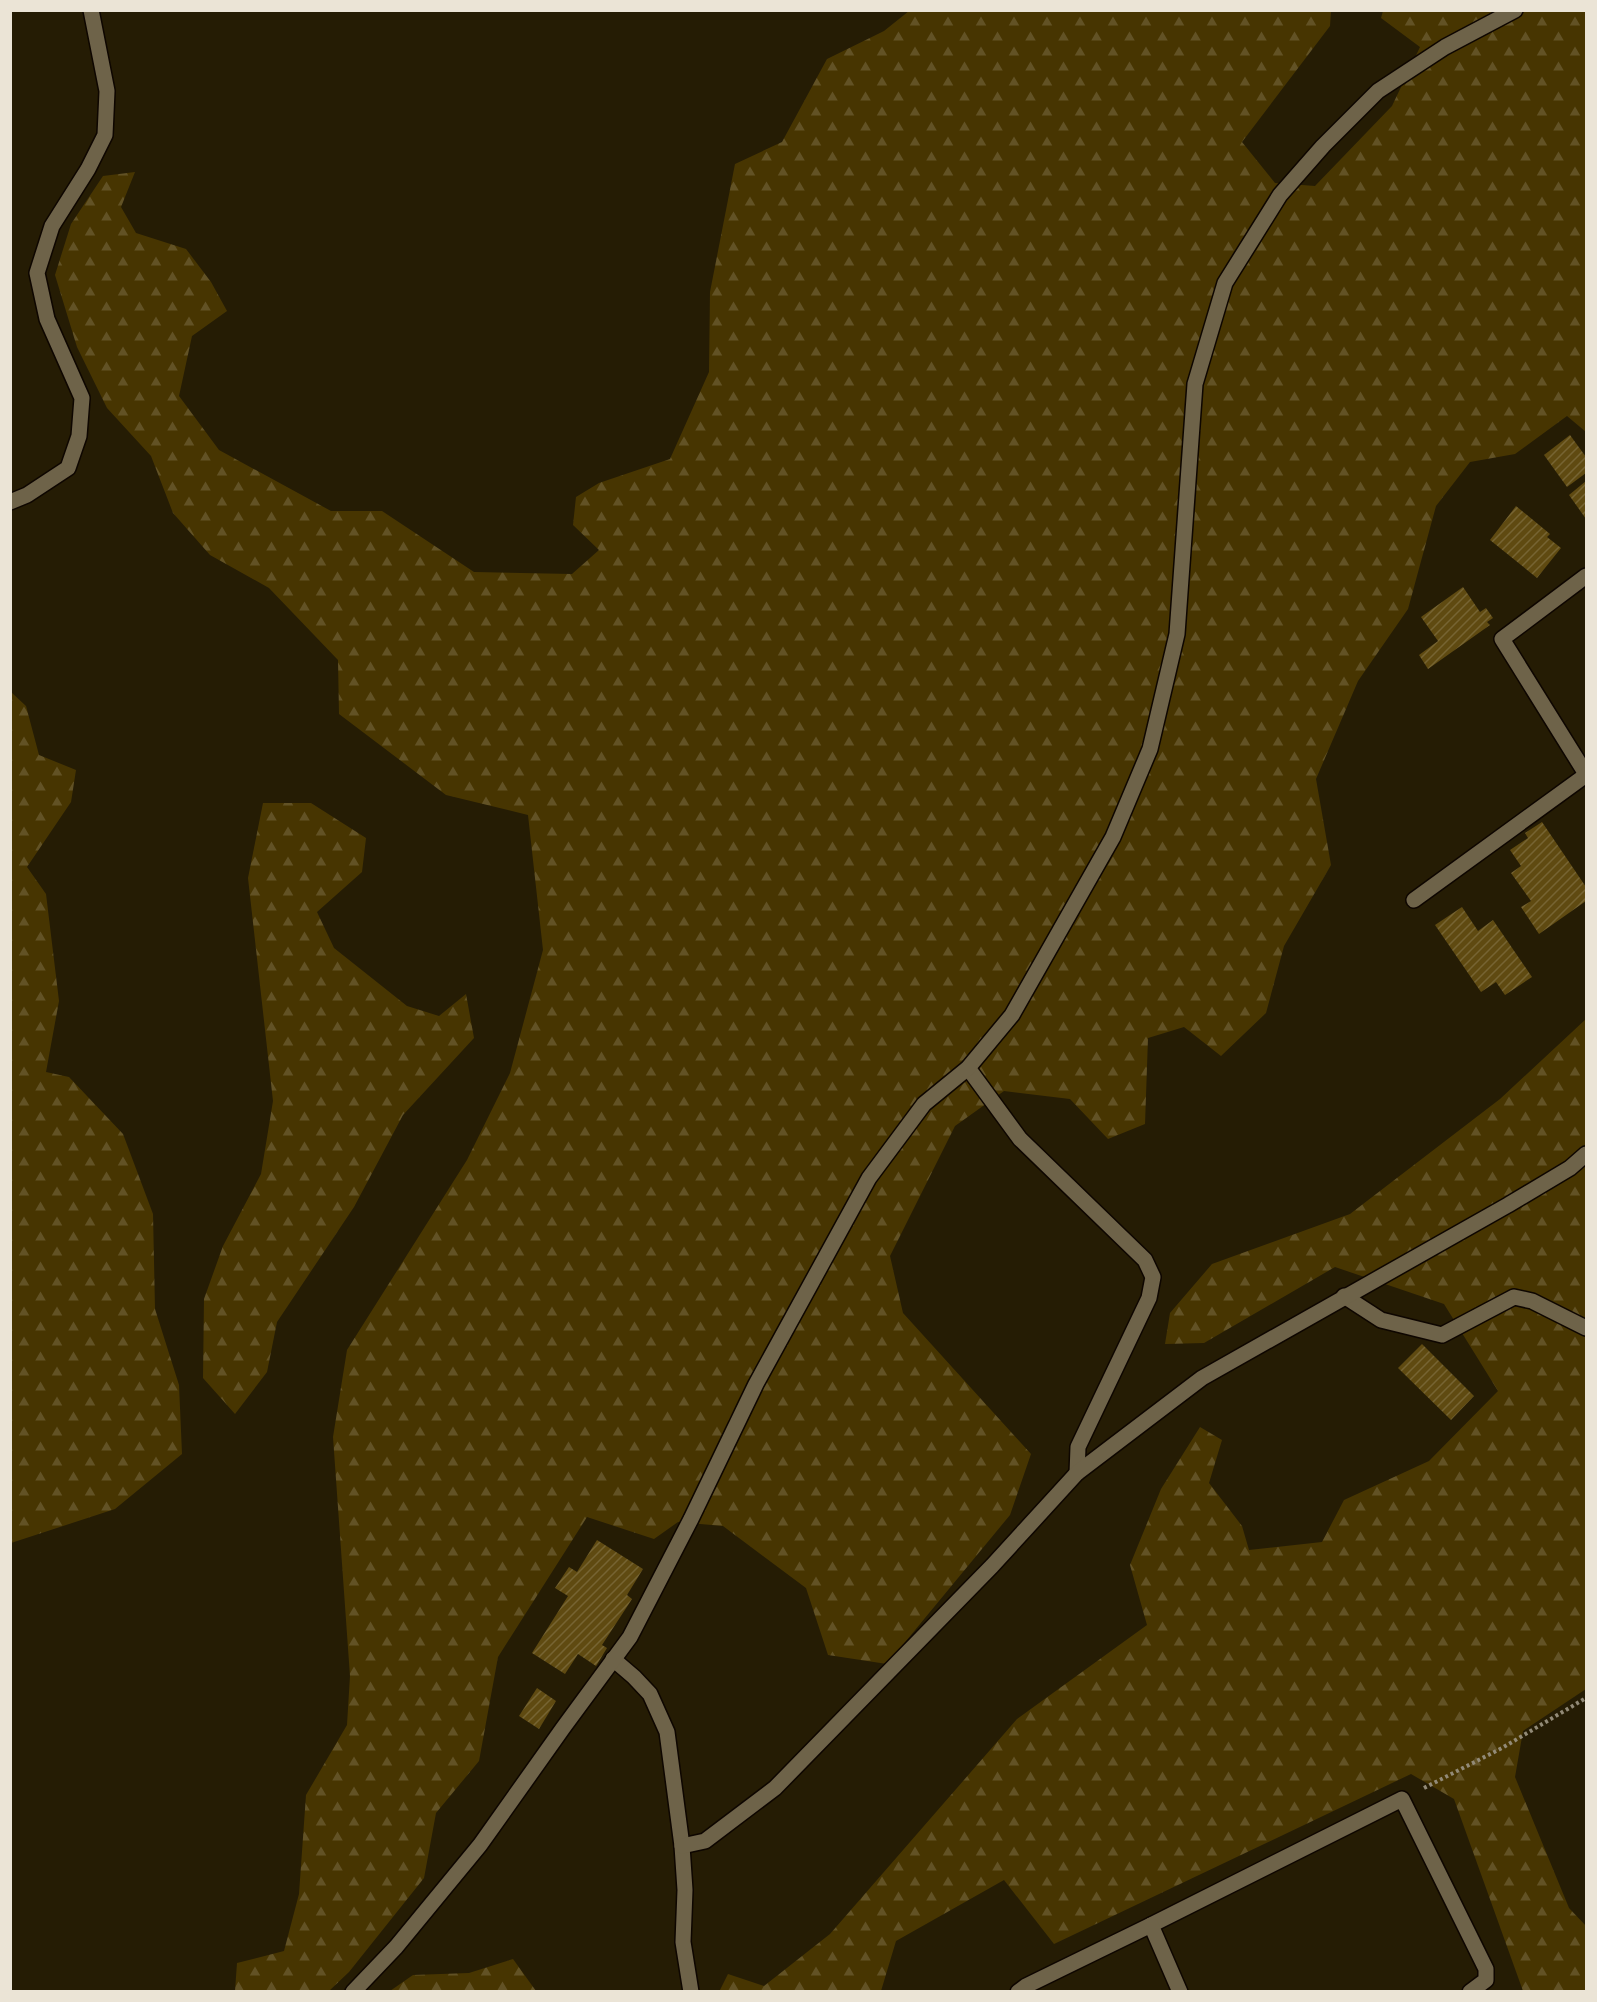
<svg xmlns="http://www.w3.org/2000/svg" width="1597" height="2002" font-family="Poppins,sans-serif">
<defs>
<pattern id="forest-firs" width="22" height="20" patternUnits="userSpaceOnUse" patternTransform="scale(1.5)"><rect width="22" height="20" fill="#473501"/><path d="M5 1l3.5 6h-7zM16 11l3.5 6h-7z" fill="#625225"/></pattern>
<pattern id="building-hatch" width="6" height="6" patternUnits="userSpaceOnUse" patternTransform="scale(1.5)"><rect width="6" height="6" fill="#5f4a11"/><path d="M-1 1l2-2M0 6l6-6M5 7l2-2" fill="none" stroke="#766433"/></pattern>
</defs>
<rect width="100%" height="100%" fill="#251c04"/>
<g fill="url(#forest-firs)">
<polygon points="909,11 1331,11 1330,26 1242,142 1275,183 1315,186 1392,106 1420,47 1381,18 1383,11 1586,11 1586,432 1567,416 1515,454 1470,462 1436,506 1408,609 1358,681 1316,779 1331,865 1284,946 1266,1013 1221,1056 1184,1027 1148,1038 1145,1124 1108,1139 1070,1099 1004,1091 955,1126 890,1256 903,1313 1031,1454 1010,1515 887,1664 828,1655 806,1588 723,1526 678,1522 654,1539 587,1517 498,1657 479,1761 436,1813 424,1878 349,1972 329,1991 235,1991 237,1963 284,1951 299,1894 306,1795 347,1725 350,1676 333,1437 347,1350 467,1160 510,1073 543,950 528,815 446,795 339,714 338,660 269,588 210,555 173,513 151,456 107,408 77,347 55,275 71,224 103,176 135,172 121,207 136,233 186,249 211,282 227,311 192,336 179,396 219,450 331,511 382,511 474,572 572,574 599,550 573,525 576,497 599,483 670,459 709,372 710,292 735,164 782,142 827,59 884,31"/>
<polygon points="11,692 26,706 39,755 76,770 71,802 27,867 46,894 59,1001 46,1072 69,1077 123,1134 153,1214 155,1309 179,1385 182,1454 115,1509 11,1543"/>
<polygon points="263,803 311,803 366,838 362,872 317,912 334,948 407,1006 439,1016 466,994 474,1038 403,1115 354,1207 277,1322 267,1372 235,1414 203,1378 204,1299 223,1246 261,1174 273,1101 248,878"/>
<polygon points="1586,1019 1586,1689 1523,1731 1515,1777 1569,1908 1586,1926 1586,1991 1523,1991 1454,1799 1411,1774 1054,1944 1004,1880 896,1941 881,1991 719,1992 728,1974 764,1986 830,1934 1017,1719 1147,1625 1130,1565 1161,1489 1200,1427 1222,1440 1209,1483 1242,1526 1249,1550 1322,1542 1344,1500 1429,1461 1498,1391 1444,1304 1335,1267 1204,1343 1165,1344 1170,1313 1212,1264 1350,1214 1500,1099"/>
<polygon points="513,1959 536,1991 390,1991 413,1975 469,1973"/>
</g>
<g fill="url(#building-hatch)">
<polygon points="1570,435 1586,457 1586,473 1567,487 1544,455"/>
<polygon points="1586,481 1586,519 1569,495"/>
<polygon points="1516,506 1550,534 1547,537 1561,548 1537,578 1490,540"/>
<polygon points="1463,587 1480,612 1486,608 1493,618 1487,622 1490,625 1428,669 1419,655 1438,641 1421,617"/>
<polygon points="1542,822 1586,887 1586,901 1539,934 1521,907 1531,901 1511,873 1521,866 1510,850 1528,838 1525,833"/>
<polygon points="1462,907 1478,931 1493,920 1532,977 1505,995 1496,982 1481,992 1435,925"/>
<polygon points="1422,1344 1474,1396 1451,1420 1398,1368"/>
<polygon points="597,1540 643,1569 627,1595 632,1599 602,1645 607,1648 596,1666 578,1654 565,1674 532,1653 568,1596 555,1588 569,1567 577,1572"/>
<polygon points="537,1688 556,1701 539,1729 519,1716"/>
</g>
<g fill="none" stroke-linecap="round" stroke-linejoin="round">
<defs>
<g id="minor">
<polyline points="10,502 27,495 68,468 79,436 82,398 47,319 37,273 52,226 88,169 105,135 107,91 91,10"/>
<polyline points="1586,576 1502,639 1586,774"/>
<polyline points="1414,900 1586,775"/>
<polyline points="968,1068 1020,1139 1145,1260 1153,1277 1149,1298 1078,1447 1077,1473"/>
<polyline points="1344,1296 1381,1320 1442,1335 1514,1297 1532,1301 1586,1328"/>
<polyline points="613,1659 634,1677 650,1694 667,1732 682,1846 685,1890 683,1942 691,1992"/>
<polyline points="682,1846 705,1841 775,1788 992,1566 1077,1473 1202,1378 1508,1205 1570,1168 1586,1154"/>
<polyline points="1151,1925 1402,1799 1486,1969 1486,1980 1470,1992"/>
<polyline points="353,1992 396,1947 480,1845 563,1728 630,1637 691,1519 756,1384 869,1178 924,1104 968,1068 1012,1015 1113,837 1150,749 1177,634 1195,384 1225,283 1280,195 1323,146 1378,91 1445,47 1515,10"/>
<polyline points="1018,1992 1026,1986 1151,1925 1180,1992"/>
</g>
</defs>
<use href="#minor" stroke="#0e0600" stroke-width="18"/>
<polyline stroke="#928a77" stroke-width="4" stroke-dasharray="3 3" stroke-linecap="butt" points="1424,1788 1502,1748 1586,1698"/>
<use href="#minor" stroke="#6e6349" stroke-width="15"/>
</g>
<rect width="1597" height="2002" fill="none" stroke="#ebe4d6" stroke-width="24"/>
</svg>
